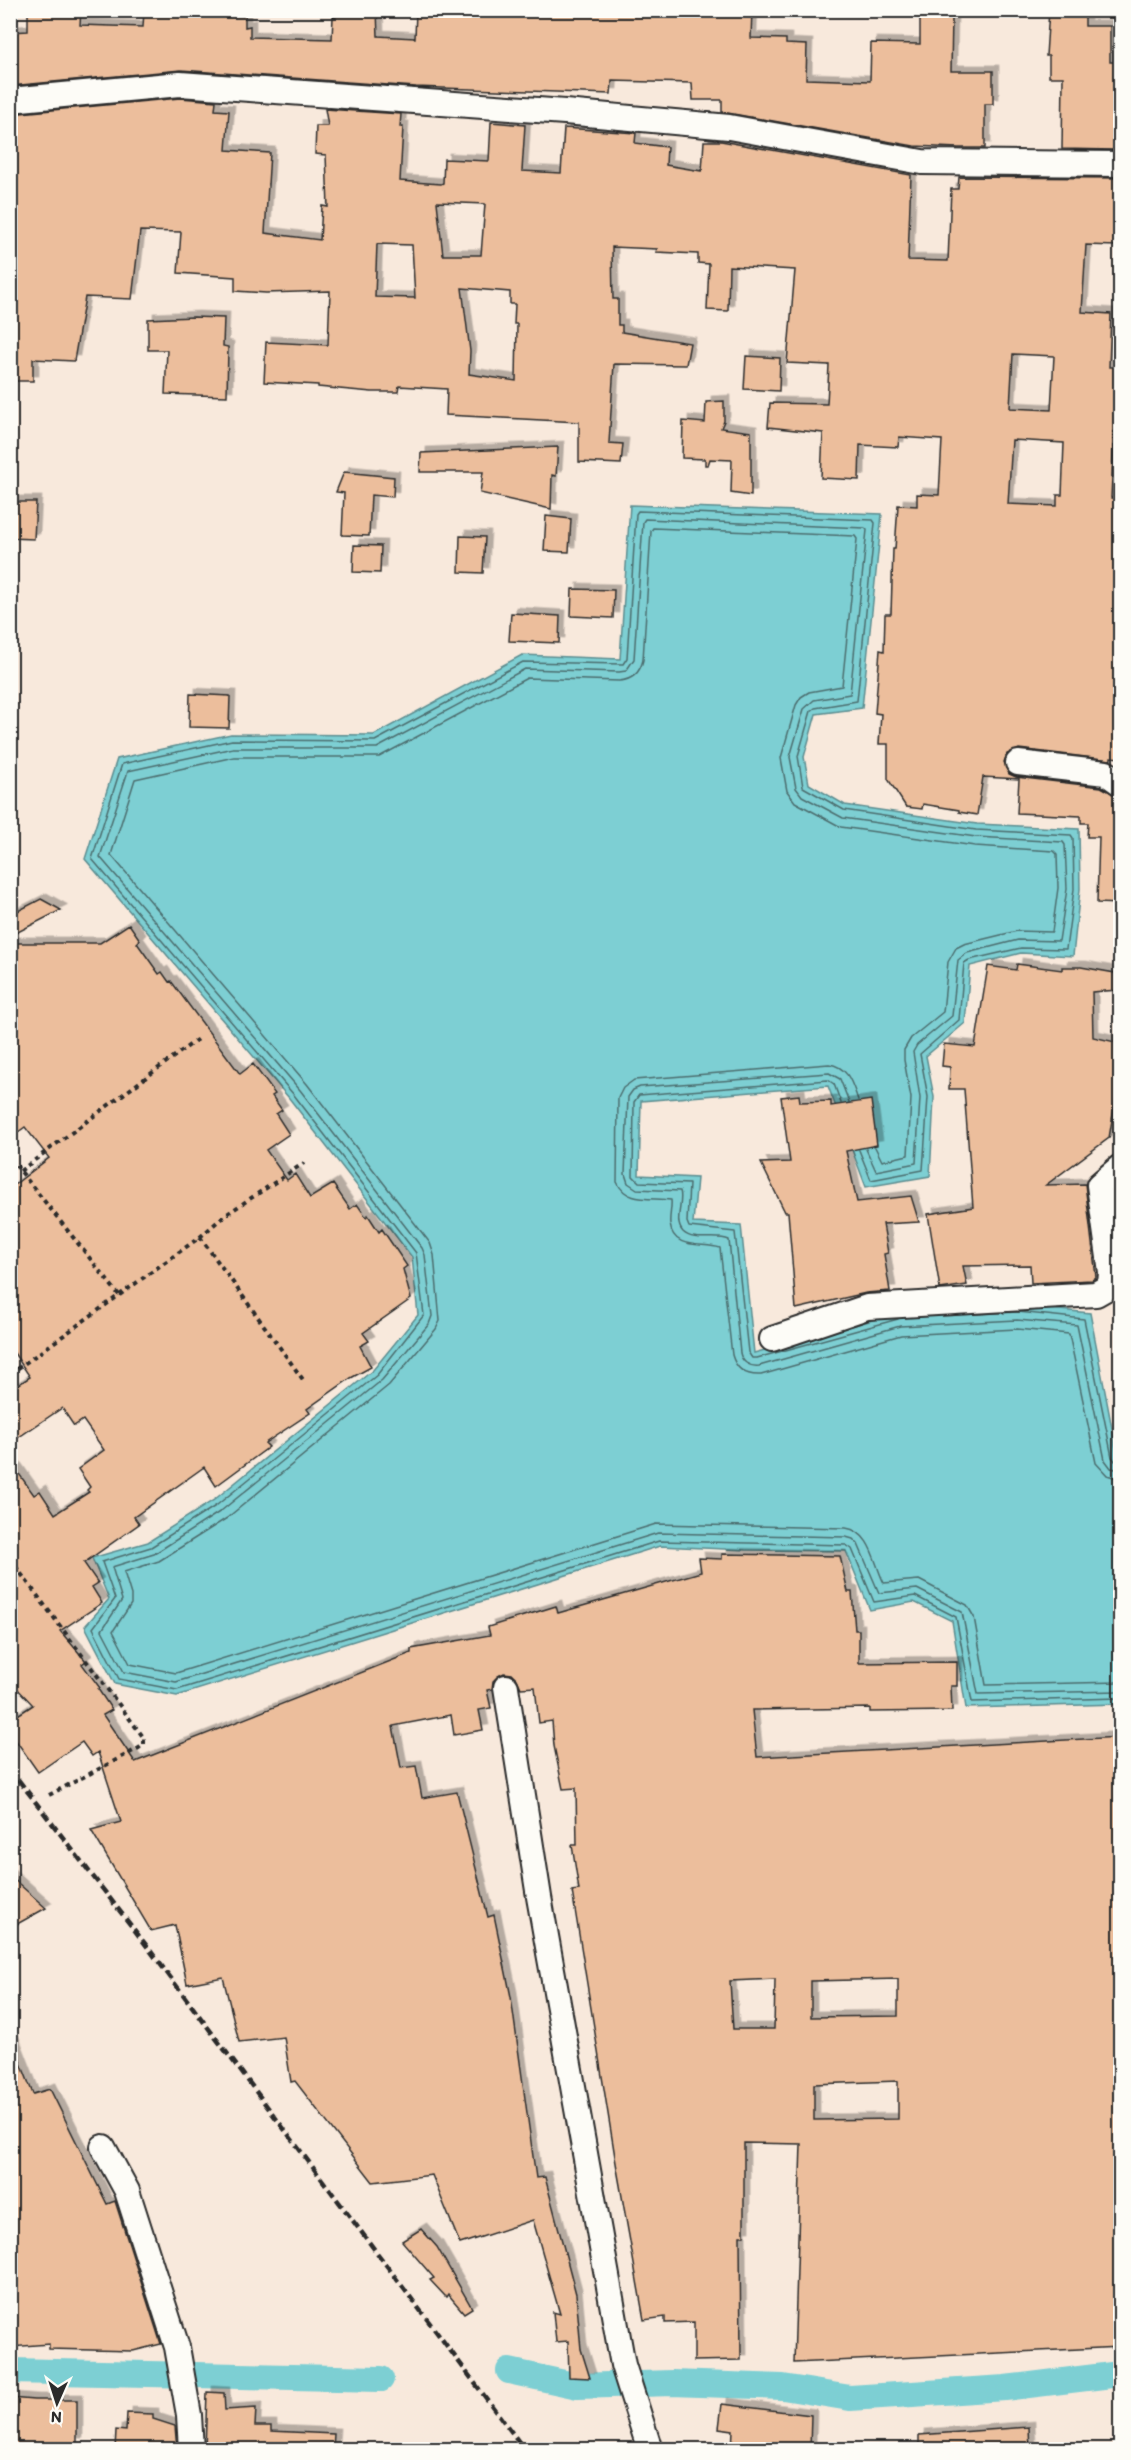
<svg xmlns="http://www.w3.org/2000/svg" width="1131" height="2460" font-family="Itim,sans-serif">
<defs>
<filter id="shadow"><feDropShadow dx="5.5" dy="-5.5" stdDeviation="0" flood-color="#0004"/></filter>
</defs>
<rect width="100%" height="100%" fill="#f8e9dc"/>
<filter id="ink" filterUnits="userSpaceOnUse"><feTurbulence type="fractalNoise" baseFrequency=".0167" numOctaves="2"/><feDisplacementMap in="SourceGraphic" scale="12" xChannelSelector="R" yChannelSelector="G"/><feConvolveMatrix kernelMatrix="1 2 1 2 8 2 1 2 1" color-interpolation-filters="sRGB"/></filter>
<g filter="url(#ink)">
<polygon fill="#7dcfd3" stroke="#5c8d90" stroke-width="1.5" points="630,505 882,514 862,708 816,714 804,757 809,784 845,805 977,824 1079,829 1080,889 1073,956 1021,953 970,966 965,1023 926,1056 934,1097 930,1176 866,1187 828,1086 641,1101 639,1175 697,1178 693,1223 741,1225 754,1353 898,1313 1018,1306 1090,1313 1120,1470 1120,1704 966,1708 952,1621 914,1602 870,1610 846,1551 746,1550 660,1546 177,1696 115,1684 85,1626 109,1599 92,1558 148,1542 214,1500 373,1370 418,1315 412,1257 289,1098 85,859 117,759 231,734 374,735 522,655 620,659"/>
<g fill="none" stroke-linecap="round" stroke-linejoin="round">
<g stroke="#4c6d6e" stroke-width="1.5">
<path d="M858,1100C852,1084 849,1067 829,1064L634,1080L623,1088L618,1098L617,1182C627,1204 651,1197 671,1200C672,1208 669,1216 670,1224C673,1251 703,1242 720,1248L732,1355C736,1369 746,1376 761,1375L901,1335L1017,1329L1069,1334L1096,1463L1107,1475L1120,1479"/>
<path d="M849,1102L840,1079L829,1073L640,1087L633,1090L628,1097L625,1174L628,1183L637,1189L680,1191C684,1203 673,1221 683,1232C694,1243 716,1234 729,1240L740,1353C742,1362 749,1367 759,1366L900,1326L1017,1320L1077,1325L1105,1460L1111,1468L1120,1470"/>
<polyline points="841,1103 834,1084 828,1080 639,1095 634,1102 633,1176 639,1182 689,1184 687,1222 689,1227 735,1232 748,1352 752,1358 757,1358 898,1319"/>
<path d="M875,1147L882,1161L908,1155L911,1098L904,1060V1050L911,1038L943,1012L948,962L956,948L964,944L1017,931L1052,932L1058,888L1057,854L1054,851L975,846L841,827L795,802L787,791L781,758L796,705L801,697L809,692L842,686L857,539L855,536L653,528L651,531L643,660C640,673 632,680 619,681L527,678L379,757H234L135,779L111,855L307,1084L430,1243L434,1255L440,1321L436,1329L389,1385L227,1518L159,1561L124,1572L131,1595V1604L113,1631L130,1664L176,1673L656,1524L846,1528C872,1532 874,1564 884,1583L919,1580L967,1605L974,1617L986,1685L1120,1682"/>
<polyline points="866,1149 876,1171 916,1163 920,1098 913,1052 917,1045 952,1016 958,960 967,953 1018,940 1059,941 1067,889 1065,845 1063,842 976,837 843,818 802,796 796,788 790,757 804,709 814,700 850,694 867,530 865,528 645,519 643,522 634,659 626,671 619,672 525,669 377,748 233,748 128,771 100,857 300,1090 422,1248 425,1255 432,1316 429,1324 382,1380 221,1511 154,1554 112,1567 122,1600 102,1630 124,1672 176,1682 658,1533 846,1537 853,1539 858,1544 879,1593 917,1589 962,1612 978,1694 1120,1691"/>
<polyline points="859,1150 871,1180 923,1170 928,1097 920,1054 959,1020 964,963 969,960 1021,948 1066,949 1074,889 1073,838 1071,835 976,830 844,810 803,787 798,756 811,711 815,708 857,701 875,523 873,520 638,511 636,514 627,658 623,664 523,662 375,741 232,740 122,764 92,859 294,1095 416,1253 424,1315 377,1375 217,1505 151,1547 102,1562 115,1599 93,1628 119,1679 177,1690 659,1541 846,1545 852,1549 874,1602 915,1596 956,1617 972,1702 1120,1698"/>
<polyline points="956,1315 1018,1312 1084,1319 1112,1457 1115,1461 1120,1462"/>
</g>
<g stroke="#7dcfd3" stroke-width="26">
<polyline points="10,2371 381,2379"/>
<polyline points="509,2371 578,2386 672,2383 783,2387 850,2398 1005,2388 1120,2374"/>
</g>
</g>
<g fill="#ecbe9c" stroke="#2b2b2b" stroke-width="1.5" fill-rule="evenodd" filter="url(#shadow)">
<polygon points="28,10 81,10 80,25 143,27 144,10 245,10 245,27 250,26 250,37 332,39 333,17 336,17 337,10 377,10 378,36 415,38 416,11 453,13 453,10 752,10 751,38 786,39 786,44 807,45 806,79 870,81 871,43 920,44 920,17 952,18 951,71 993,71 993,104 985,104 985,148 958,148 914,146 722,112 722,100 693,100 692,83 612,81 611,94 416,87 181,70 10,86 10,32 28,31"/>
<polygon points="1049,10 1085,10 1085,26 1110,26 1110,62 1117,62 1114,150 1062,149 1063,77 1049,77 1049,56 1046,56"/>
<path d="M180,98L216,101L215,110L229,111L226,150L270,153L265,233L320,240L322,206L328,207L326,155L315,154L316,126H328L325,109L401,114L400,127H403L400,181L441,184L443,183L444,159L489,161L491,122L525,125L522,171L561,173L564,128L636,133L635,143L667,147L666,165L702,171L704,141H721L911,175L908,260L948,261L951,189H958L959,177L1120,178L1117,246L1086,245L1082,312L1111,314L1109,367H1120V431H1114L1111,498H1120V623H1118L1115,671L1120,672V758L1111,757V760L1019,749L1007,754L1004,762L1009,774L1016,777L1101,787L1120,797L1117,852H1120V904L1097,903L1099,837H1087L1088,823H1081V816L1017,813L1019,779L983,777L977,815L959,812V810L923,804L922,809L906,807L888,779V744H879L881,714L875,713L880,650L884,651L885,614H891L893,549H895L898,505L917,506V494L939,495L942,440L899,437L898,447L860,445L859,480L821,478L823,433L768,427L770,403L827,404L829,365L787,363L795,270L729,266L728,311L707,310L709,264L698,263V254L656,252L657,249L612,247L613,299H618V325H622V332L690,343L686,365L614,364L609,443L623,444L621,464L579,462V422L446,415L447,389L399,386L398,392H372L318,387V385L264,382L266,342L328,345L330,291L266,293L235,291V277L178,273L181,232L140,231L132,299L85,297L74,361L33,359V381H10V114ZM437,202L485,204L481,255H443ZM377,244L412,245L415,298L375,297ZM462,288L510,292V304H515L514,324H517L516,381L469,374L470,351ZM1013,354L1054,356L1051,410L1010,408ZM1012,440L1064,443L1062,495H1057V506L1008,504Z"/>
<polygon points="193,317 224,318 223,346 228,347 227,396 165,394 167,350 148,350 148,319"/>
<polygon points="746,356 780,358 779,391 744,389"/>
<polygon points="724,401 724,421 721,428 751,432 751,496 731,493 732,460 710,459 708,465 705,465 705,459 682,458 683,421 705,423 706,402"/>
<polygon points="558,447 556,476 552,475 551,509 480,493 483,472 420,472 421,453"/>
<polygon points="344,472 394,477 393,497 371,495 369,536 342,535 344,493 336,492"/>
<polygon points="10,502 36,502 34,539 10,538"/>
<polygon points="546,516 571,519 569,552 544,551"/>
<polygon points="460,536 485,537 483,573 459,572"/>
<polygon points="354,545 381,546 380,573 353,572"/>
<polygon points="572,589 614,590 613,618 571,616"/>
<polygon points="511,613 560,616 559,643 509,641"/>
<polygon points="190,694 230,696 229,728 189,727"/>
<polygon points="41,899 61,910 10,936 10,915"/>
<path d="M129,924L140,940L137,943L159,974L162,972L169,982L171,981L240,1074L253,1064L275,1094L272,1096L282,1110L276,1114L289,1134L266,1150L287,1180L295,1174L310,1198L333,1184L350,1209L357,1204L366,1217L368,1215L379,1232L382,1229L407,1266L403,1269L411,1299L363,1333L369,1341L360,1346L371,1367L351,1378L307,1409L310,1413L265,1443L269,1447L216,1486L204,1467L134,1517L139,1524L84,1563L98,1583L92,1587L102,1603L60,1631L86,1661L82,1664L100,1688L98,1689L112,1710L103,1715L135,1762L411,1653V1649L490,1635L488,1627L556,1606L558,1613L701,1572L699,1558L722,1559V1554L840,1556L848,1592H852L855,1630H859V1663L957,1662V1686H951L952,1711L870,1712V1708L752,1710L757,1757L1120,1737V2347L794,2363L801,2144L744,2143V2236H740L741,2360L694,2361V2322L665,2323V2317L644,2320L616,2163L572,1891L579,1890L572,1845H577L576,1788L563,1789L554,1746L552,1721L539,1723L535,1687L521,1688L517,1679L512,1674L504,1673L498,1676L493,1681L492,1689L487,1690L491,1708L479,1710L483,1730L454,1735L451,1715L393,1726L401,1768L416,1766L422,1798L457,1792L488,1917L494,1915L511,1997L536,2178L545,2177L576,2294L581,2349L590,2378L569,2377L568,2341L556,2342L553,2312L560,2314L533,2220L460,2244L432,2175L373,2182L295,2081L291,2082L284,2037L239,2042L223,1977L187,1984L175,1925L151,1931L91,1830L121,1822L98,1752L92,1756L82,1742L38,1772L10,1732V1720L33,1705L10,1681V1461L34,1495L40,1491L55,1514L89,1492L87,1490L90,1487L78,1469L104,1450L83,1420L74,1426L62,1408L10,1443V1390L30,1377L10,1347V1188L49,1158L25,1127L10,1138V943H100ZM775,1979L774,2029H733L730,1981ZM898,1979V2016L811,2017V1981ZM898,2081V2119L814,2120V2084Z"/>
<polygon points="1017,964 1062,970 1062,967 1081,967 1115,973 1118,990 1092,992 1093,1037 1120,1043 1120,1073 1109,1138 1046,1185 1085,1184 1096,1277 1092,1280 1031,1283 1030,1265 963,1266 967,1285 940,1289 928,1214 973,1207 964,1089 949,1089 950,1067 942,1066 944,1044 975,1047 988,966 1016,970"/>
<polygon points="799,1095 800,1102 831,1101 831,1106 871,1100 877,1145 846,1151 857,1202 911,1196 919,1222 883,1224 888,1253 884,1254 890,1291 866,1293 796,1309 788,1212 785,1212 761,1163 790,1162 781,1097"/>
<polygon points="10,1876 46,1908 10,1928"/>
<polygon points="12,2040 33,2094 50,2089 107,2204 115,2201 161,2344 133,2351 49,2349 49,2344 10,2347"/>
<polygon points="421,2229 437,2247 472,2308 464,2313 448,2294 446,2297 430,2280 434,2278 402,2241"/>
<polygon points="207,2392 224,2393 225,2410 256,2408 255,2426 271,2426 271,2431 334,2434 333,2450 205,2450"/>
<polygon points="10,2398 34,2400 77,2400 77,2443 70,2443 70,2450 10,2450"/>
<polygon points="722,2404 811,2415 810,2450 732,2450 733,2430 719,2428"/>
<polygon points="127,2413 153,2414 153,2419 175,2426 177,2450 115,2450 116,2430 126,2431"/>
<polygon points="1029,2427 1030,2450 919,2450 919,2435"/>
</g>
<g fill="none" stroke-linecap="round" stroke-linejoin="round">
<defs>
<g id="street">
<polyline points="10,100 180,84 565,112 729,127 922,162 1120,164"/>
<polyline points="1018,763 1106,773 1120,783"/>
<polyline points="772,1339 867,1307 1096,1294 1110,1286 1111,1272 1099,1185 1120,1167"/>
<polyline points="506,1687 539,1897 623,2365 650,2450"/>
<polyline points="103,2147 127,2191 177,2347 189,2415 191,2450"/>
</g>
</defs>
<use href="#street" stroke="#2b2b2b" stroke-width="28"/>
<g stroke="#2b2b2b" stroke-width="4" stroke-dasharray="4.5 4.5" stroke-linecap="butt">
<polyline points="10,1158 119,1295"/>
<polyline points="20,1171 199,1038"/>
<polyline points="200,1237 304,1381"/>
<polyline points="10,1374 200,1237 224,1216 304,1163"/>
<polyline points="10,1559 144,1738 144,1744 139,1748 49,1795"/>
</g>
<use href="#street" stroke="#fdfcf7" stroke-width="24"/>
<polyline stroke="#2b2b2b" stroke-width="4.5" stroke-dasharray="9 4.5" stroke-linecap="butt" points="10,1769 146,1945 525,2450"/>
</g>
</g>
<rect width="1131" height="2460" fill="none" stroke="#fdfcf7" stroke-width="36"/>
<rect x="18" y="18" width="1095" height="2424" fill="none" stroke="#2b2b2b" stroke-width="2" filter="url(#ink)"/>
<g transform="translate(57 2403) rotate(183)" stroke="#fdfcf7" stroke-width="4.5" paint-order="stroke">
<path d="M0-4.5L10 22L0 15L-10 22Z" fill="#2b2b2b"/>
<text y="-9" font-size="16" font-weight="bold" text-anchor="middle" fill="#2b2b2b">N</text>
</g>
</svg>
